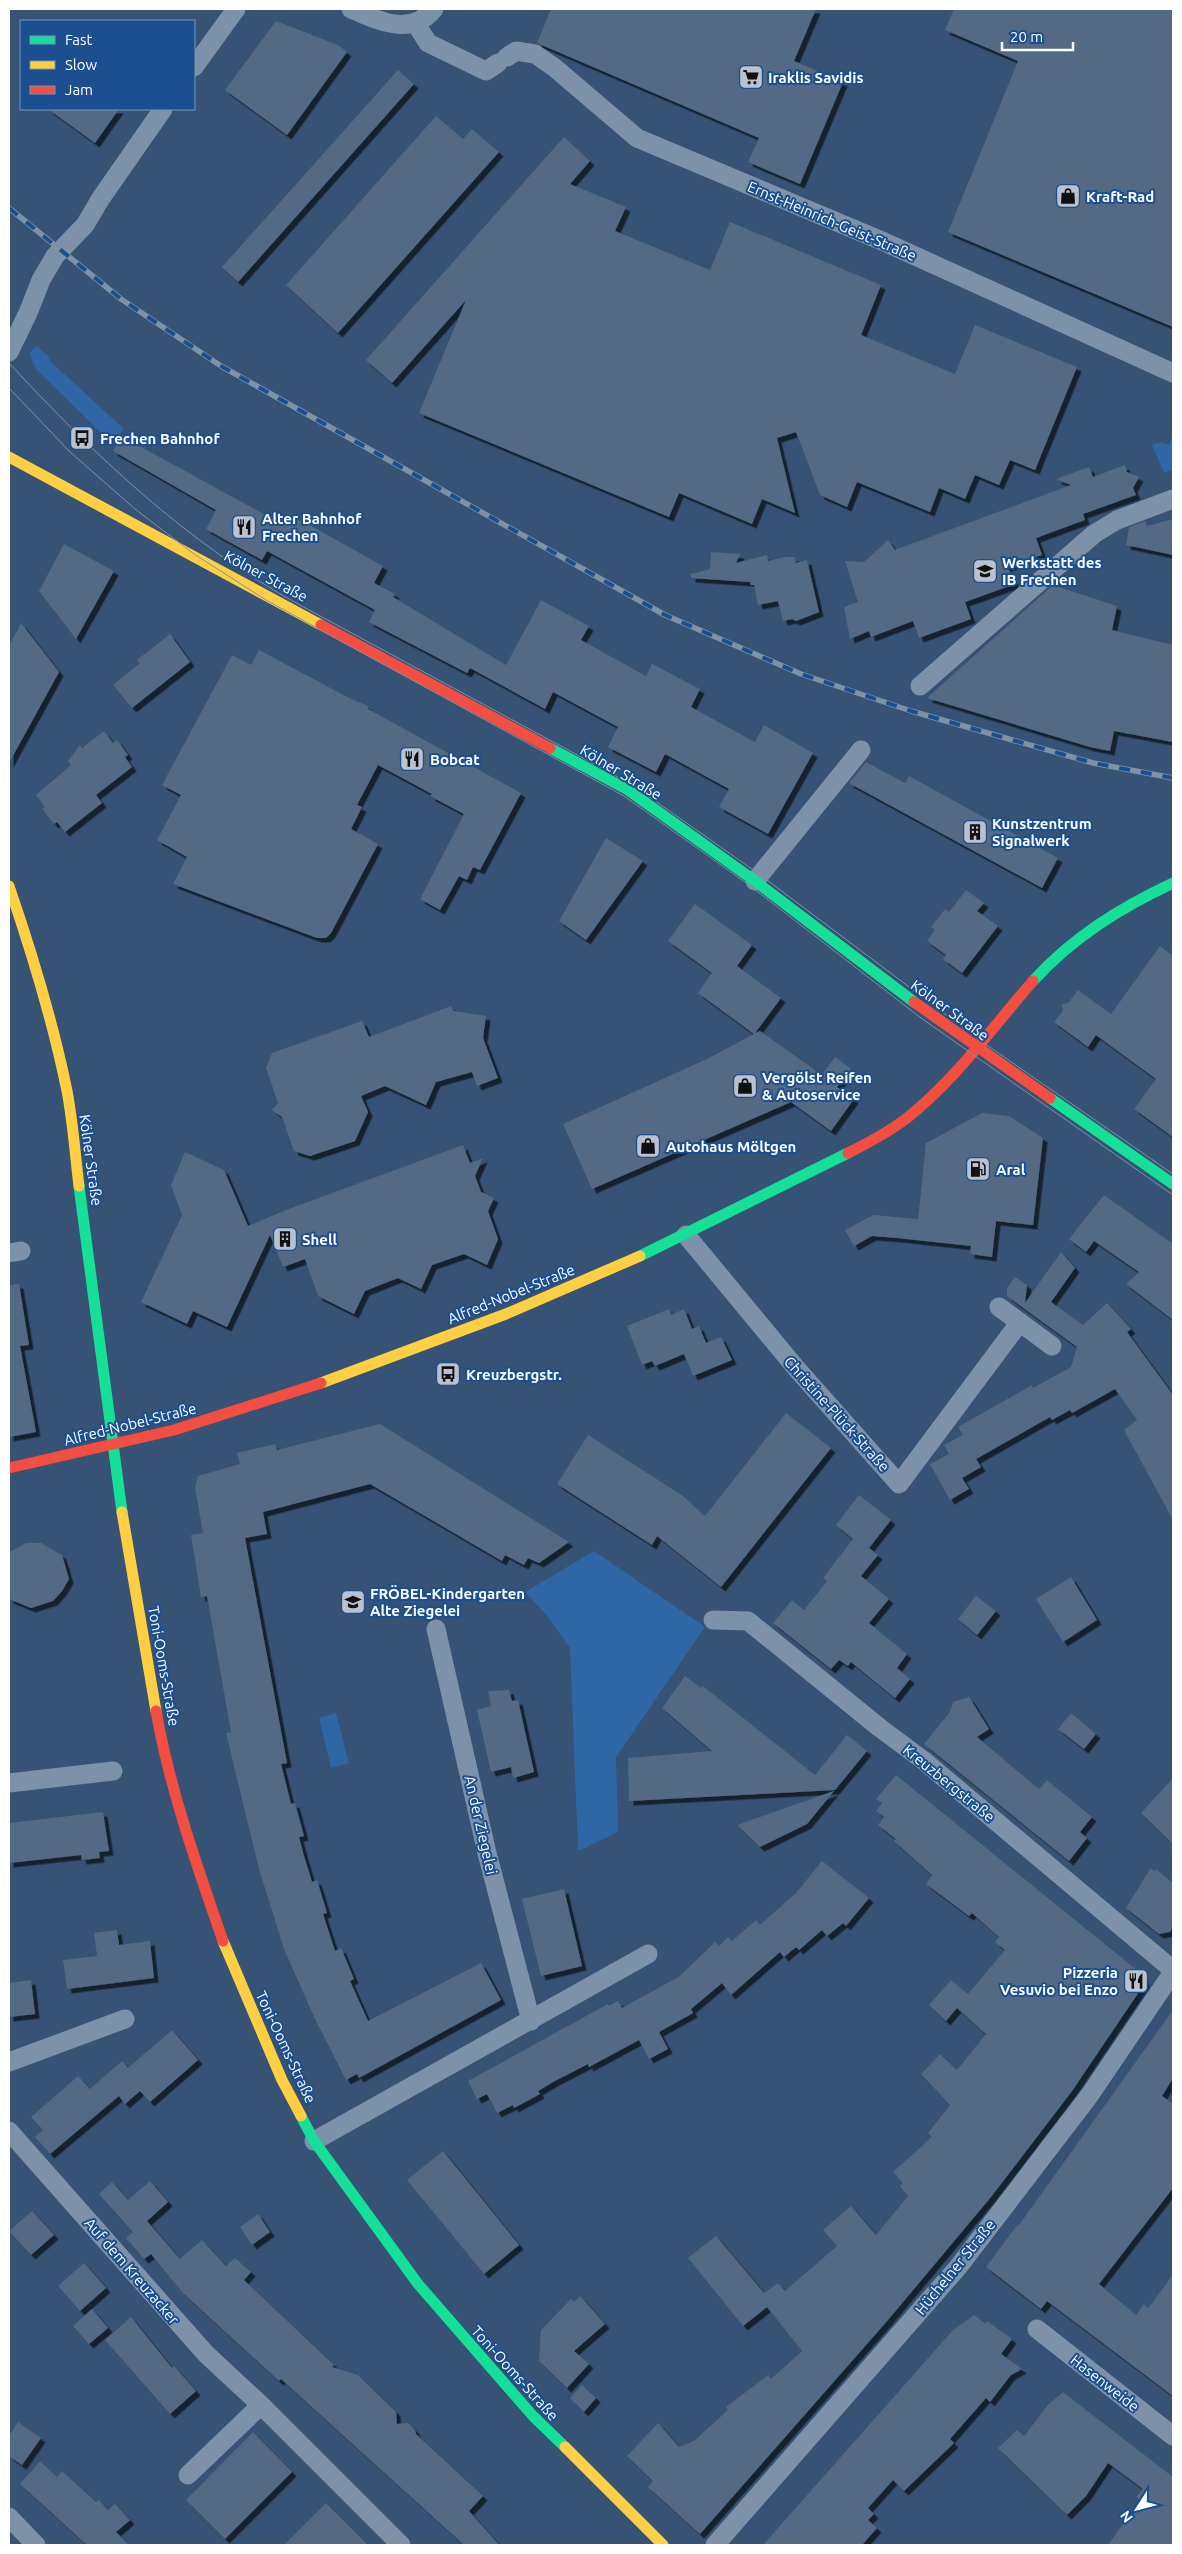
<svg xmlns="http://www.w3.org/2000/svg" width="1182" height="2554" font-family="Ubuntu,sans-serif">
<defs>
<filter id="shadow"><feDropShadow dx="4.5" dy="4.5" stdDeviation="0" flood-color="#0009"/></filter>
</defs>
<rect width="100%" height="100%" fill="#365274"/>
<g fill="#2f66a5">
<polygon points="37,346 50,358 49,360 124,429 111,443 36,369 29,353"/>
<polygon points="1173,435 1173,470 1164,473 1152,445 1161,442 1169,445"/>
<polygon points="594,1551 705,1627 616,1757 618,1832 578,1851 570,1648 549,1618 525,1592"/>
<polygon points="336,1713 349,1763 331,1768 319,1718"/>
</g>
<g fill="#526984" filter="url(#shadow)">
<polygon points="551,9 816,9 794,61 843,82 800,184 748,162 759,138 537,43"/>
<polygon points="954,9 1173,9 1173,327 948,232 1018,61 945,30"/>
<polygon points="276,21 338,45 347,52 287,135 225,90"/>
<polygon points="398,70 414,84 238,282 222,267"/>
<polygon points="48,109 119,109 95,143"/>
<polygon points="436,116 463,139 472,129 499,152 338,333 286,285"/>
<polygon points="564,137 590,161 570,184 626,207 615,231 710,270 730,222 881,285 861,335 955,374 975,325 1077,367 1035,470 1010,460 999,485 975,475 965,499 939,488 930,512 857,482 847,507 820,495 796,432 777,438 795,513 762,499 752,524 679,493 669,517 419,413 466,300 392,383 366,360"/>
<polygon points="121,436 282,524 288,513 383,566 374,583 395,594 393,597 506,665 541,600 589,626 581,640 646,676 652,664 700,689 691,707 755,742 764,725 813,753 768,834 719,807 729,789 665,754 656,772 608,747 618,727 553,692 545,709 470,668 467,673 369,622 375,610 267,551 262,560 206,529 216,510 113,451"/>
<polygon points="1125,465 1127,472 1139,477 1133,488 1136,495 1083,514 1085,520 1036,538 1042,555 1005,568 1009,570 1015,584 965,602 971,619 919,638 913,621 871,637 869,631 850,639 844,607 858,602 845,561 864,562 888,540 895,550 1071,485 1056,479 1089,467 1093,477"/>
<polygon points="1173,519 1173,555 1126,545 1129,527 1145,521 1147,526"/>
<polygon points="64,544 114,571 76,639 39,591"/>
<polygon points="711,552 740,554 736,563 767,555 768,561 785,557 795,557 796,563 807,560 819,612 796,621 792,619 783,621 778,601 758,605 754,585 751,585 750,582 691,578 691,574 710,569"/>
<polygon points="1053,585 1117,606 1112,630 1173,645 1173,742 1114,731 1110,751 1090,747 927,698"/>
<polygon points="21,623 59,672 9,763 9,646"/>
<polygon points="170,634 190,662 132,708 113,685 140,663 137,660"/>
<polygon points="259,650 349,698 368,706 368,709 521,793 480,870 473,867 467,880 459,876 440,910 420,899 464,814 430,796 432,794 378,765 357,805 362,807 351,829 378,844 331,933 326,938 317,938 173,884 187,857 157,840 181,795 162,785 232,655 251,665"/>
<polygon points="104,731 113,743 117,740 128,755 125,757 132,767 96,795 102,803 65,832 57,822 54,824 42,809 45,807 36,795 71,765 68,761 80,745 82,748"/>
<polygon points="866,762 905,783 909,776 1058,858 1042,888 849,783"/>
<polygon points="606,838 643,861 586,940 559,921"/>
<polygon points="966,890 984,903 977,911 998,926 962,973 943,959 946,955 927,941 935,930 931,927 945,909 949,912"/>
<polygon points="695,904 752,945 737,966 781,998 755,1033 760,1031 822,1075 835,1057 851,1069 837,1087 854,1099 831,1131 791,1102 592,1189 563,1124 709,1058 754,1034 698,993 712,973 668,941"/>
<polygon points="1160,946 1173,956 1173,1137 1134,1109 1156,1079 1096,1035 1088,1047 1054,1022 1063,1011 1062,1004 1068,1003 1078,990 1111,1014"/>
<polygon points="451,1006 453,1011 486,1016 483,1038 498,1078 477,1086 472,1072 436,1082 426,1105 385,1086 361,1096 368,1112 355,1141 310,1156 294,1151 282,1117 272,1110 278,1103 266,1068 272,1053 362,1021 369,1037"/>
<polygon points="982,1113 1009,1116 1043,1138 1033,1225 996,1221 992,1257 970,1254 971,1246 897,1238 872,1236 854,1246 845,1230 873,1215 918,1219 926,1143"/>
<polygon points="463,1145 470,1163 483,1158 475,1176 481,1192 494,1198 488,1211 498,1239 487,1265 464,1254 432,1265 421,1289 398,1278 365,1291 354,1314 318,1296 305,1259 283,1267 270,1235 227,1327 193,1311 187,1324 141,1302 182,1215 171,1185 185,1152 224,1170 248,1226 286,1210"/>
<polygon points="1104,1195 1173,1244 1173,1320 1126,1284 1139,1272 1094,1241 1086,1252 1069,1239"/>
<polygon points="1061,1252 1075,1268 1051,1302 1083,1325 1107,1303 1131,1329 1127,1332 1173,1395 1173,1520 1124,1430 1137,1420 1115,1389 1072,1413 1070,1410 1052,1420 1050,1417 976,1459 981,1467 962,1478 969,1489 950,1500 930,1464 949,1454 944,1445 963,1435 958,1427 1032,1385 1033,1388 1071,1367 1077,1347 1007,1296 1007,1288 1015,1277 1027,1285 1025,1303"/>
<polygon points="19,1284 29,1345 20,1346 36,1432 9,1437 9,1285"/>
<polygon points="669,1309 671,1315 684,1309 692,1329 699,1326 706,1343 721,1337 732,1360 693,1376 684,1354 655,1366 652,1361 642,1365 627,1326"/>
<polygon points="786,1413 831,1448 721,1587 657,1536 652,1545 557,1484 588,1435 683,1496 705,1516"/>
<polygon points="380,1424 569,1542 539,1563 528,1558 524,1565 505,1555 502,1561 370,1484 263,1512 267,1534 245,1538 287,1763 281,1764 291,1804 295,1803 304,1836 299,1837 304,1856 312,1882 317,1880 323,1900 327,1913 323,1914 335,1951 341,1948 354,1979 350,1981 368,2021 481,1963 501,2000 359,2078 357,2074 346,2080 315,2019 284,1949 259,1869 226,1733 231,1732 207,1596 201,1597 191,1535 203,1533 195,1488 198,1476 240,1464 237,1453 275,1444 277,1450"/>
<polygon points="859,1495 891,1520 869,1548 878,1555 861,1576 889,1599 869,1623 907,1654 897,1668 910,1679 895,1698 851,1662 848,1666 839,1660 831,1669 773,1623 792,1600 804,1610 827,1581 823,1578 853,1539 836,1525"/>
<polygon points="26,1543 41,1543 62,1555 69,1579 62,1591 53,1601 31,1608 9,1599 9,1552"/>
<polygon points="1071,1577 1097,1620 1063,1642 1036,1599"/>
<polygon points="976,1596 996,1611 977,1635 958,1619"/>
<polygon points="685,1676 701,1688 703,1686 815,1775 847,1735 867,1751 835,1790 629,1801 628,1758 712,1751 662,1708"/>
<polygon points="509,1690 512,1701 518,1700 534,1772 513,1778 511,1767 491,1772 477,1710 491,1706 488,1691"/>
<polygon points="969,1697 989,1729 977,1737 1039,1789 1047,1780 1092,1817 1080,1832 1087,1838 1069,1861 924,1744 950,1712 953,1702"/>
<polygon points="1071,1713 1096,1734 1084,1749 1058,1729"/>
<polygon points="896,1775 1143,1975 1145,1983 1072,2091 991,2197 888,2320 700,2534 648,2487 653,2481 627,2456 658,2423 679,2447 694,2441 728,2410 726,2407 768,2375 771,2379 802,2351 767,2307 743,2326 688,2258 716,2236 764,2293 778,2283 785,2291 837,2246 823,2230 851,2206 876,2235 908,2196 900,2186 903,2183 893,2172 932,2137 928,2133 950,2105 921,2074 940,2054 957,2070 986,2034 957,2008 946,2021 929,2005 951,1980 968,1994 1005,1950 995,1942 999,1937 972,1913 969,1916 926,1884 932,1875 894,1841 896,1839 878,1825 884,1817 876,1811 882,1803 876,1799"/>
<polygon points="1173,1778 1173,1844 1141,1813"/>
<polygon points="834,1791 807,1824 760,1847 737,1825"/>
<polygon points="103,1812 109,1851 99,1852 100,1858 82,1860 81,1855 9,1863 9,1823"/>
<polygon points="822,1861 869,1898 846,1926 843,1923 827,1936 822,1930 799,1950 796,1947 784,1957 780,1952 731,1995 722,1983 691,2009 693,2013 659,2032 668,2049 649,2059 639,2040 589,2067 588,2064 553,2082 538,2091 540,2094 514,2108 513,2105 497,2113 487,2094 477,2099 468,2081 608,2004 609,2006 618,2001 622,2008 680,1976 715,1942 719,1946 728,1937 732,1941 756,1920 760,1925 796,1893"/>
<polygon points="1150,1869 1155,1871 1156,1869 1173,1883 1173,1926 1170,1932 1159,1934 1126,1908"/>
<polygon points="564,1889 582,1966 541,1976 522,1899"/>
<polygon points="117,1930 119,1945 150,1941 154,1978 67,1989 63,1960 97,1956 94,1933"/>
<polygon points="31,1980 35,2014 9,2017 9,1983"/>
<polygon points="1173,2010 1173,2078 1162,2096 1173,2104 1173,2188 1099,2284 1136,2315 1144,2304 1148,2308 1173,2275 1173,2396 1047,2301 1041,2309 986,2267 1018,2224 1019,2225"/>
<polygon points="172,2030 198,2060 150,2102 140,2091 125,2104 119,2096 50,2154 35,2137 43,2130 31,2117 78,2076 90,2089 122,2061 128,2068"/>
<polygon points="443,2151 519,2245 484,2274 407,2180"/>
<polygon points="150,2181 168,2202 147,2221 180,2259 202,2240 226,2266 235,2258 251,2272 244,2280 334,2365 332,2367 358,2375 396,2412 397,2424 408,2423 415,2430 416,2434 483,2496 469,2511 499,2545 464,2545 281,2379 279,2381 183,2293 151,2254 144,2259 126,2238 133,2232 99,2194 112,2182 128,2200"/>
<polygon points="32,2211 54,2235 31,2255 9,2231"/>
<polygon points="258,2214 270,2232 252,2245 240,2227"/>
<polygon points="84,2263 106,2288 80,2311 58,2286"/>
<polygon points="580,2296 605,2324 574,2351 589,2364 567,2388 539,2361 541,2330 571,2299 574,2302"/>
<polygon points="92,2309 108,2328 89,2344 73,2326"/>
<polygon points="974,2315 986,2324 987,2321 1012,2339 1001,2354 1022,2369 1011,2375 990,2402 986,2398 950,2439 954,2443 904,2491 893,2480 868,2508 874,2514 868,2520 877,2528 862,2545 763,2545 953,2330"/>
<polygon points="131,2317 172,2368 174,2366 196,2391 170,2414 105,2340"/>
<polygon points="582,2385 596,2398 584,2412 570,2398"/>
<polygon points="1063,2392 1173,2477 1173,2545 1108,2545 1140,2500 1136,2497 1143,2489 1108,2463 1086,2496 1067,2515 998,2448 1017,2430 1024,2436 1048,2405"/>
<polygon points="18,2422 41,2438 22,2465 9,2456 9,2436"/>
<polygon points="253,2432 292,2472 225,2539 186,2500"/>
<polygon points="40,2461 57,2477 62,2471 96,2502 99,2500 108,2510 115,2504 130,2520 116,2532 129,2545 87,2545 20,2484"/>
<polygon points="326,2503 368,2545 284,2545"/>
</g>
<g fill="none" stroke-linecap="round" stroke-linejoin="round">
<g stroke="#7d92a8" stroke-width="19">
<path d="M351,9C380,21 410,37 434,9"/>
<polyline points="416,24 428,43 486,71 498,63"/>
<polyline points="507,57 516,51 535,54 555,68 637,138 882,241 1173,373"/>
<polyline points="194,67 236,9"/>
<polyline points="9,352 28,313 41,280 55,256 85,225 101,198 163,109"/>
<polyline points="920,686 1094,534 1117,520 1173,499"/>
<polyline points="755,881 861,750"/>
<polyline points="686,1235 796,1368 899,1484 1020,1322"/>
<polyline points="9,1253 21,1251"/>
<polyline points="999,1307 1052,1346"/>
<polyline points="713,1620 748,1621 880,1728 923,1760 1173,1970"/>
<polyline points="436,1629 487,1853 531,2021"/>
<polyline points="9,1783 113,1771"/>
<polyline points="9,2062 125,2019"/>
<polyline points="9,2131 206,2354 261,2405 401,2545"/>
<polyline points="314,2141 648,1954"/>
<polyline points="1037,2329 1173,2436"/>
<polyline points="188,2475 261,2405"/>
<polyline points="9,2517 36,2545"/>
<polyline points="715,2545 959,2266 1089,2096 1173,1972"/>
</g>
<g stroke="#16e098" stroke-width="11">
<polyline points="550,748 628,790 755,881 914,1002"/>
<path d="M1033,981C1073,937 1120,908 1173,883"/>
<polyline points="1050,1098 1173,1184"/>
<polyline points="79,1186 122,1512"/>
<polyline points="640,1256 848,1153"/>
<polyline points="301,2116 314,2141 418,2284 533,2416 565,2447"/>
</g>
<g stroke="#ffcf43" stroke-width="11">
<polyline points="9,457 321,625"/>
<path d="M9,886C32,953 53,1022 67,1091C73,1122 75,1154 79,1186"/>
<polyline points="321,1383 506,1314 640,1256"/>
<polyline points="122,1512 156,1711"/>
<polyline points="223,1941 282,2080 301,2116"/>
<polyline points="565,2447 663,2545"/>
</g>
<g stroke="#f24e42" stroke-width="11">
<polyline points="321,625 550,748"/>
<polyline points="914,1002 1050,1098"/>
<path d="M848,1153C868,1143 889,1132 907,1118C956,1079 992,1028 1033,981"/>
<polyline points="9,1468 174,1430 321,1383"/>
<path d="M156,1711C170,1790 197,1866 223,1941"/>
</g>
<g stroke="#7e92a7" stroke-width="1">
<path d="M9,363C94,455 187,543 298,604L631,784L759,874L981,1041L1173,1174"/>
<polyline points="9,388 69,451 135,509 194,554 266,600 624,796 749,885 921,1018 1173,1195"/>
</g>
<defs>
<polyline id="rail" points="9,208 121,299 221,366 665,615 801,674 911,711 1093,763 1173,778"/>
</defs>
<use href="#rail" stroke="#7e92a7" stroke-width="5.5"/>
<use href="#rail" stroke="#1b4f8f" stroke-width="4" stroke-dasharray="11" stroke-linecap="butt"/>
</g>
<defs>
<symbol id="supermarket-square" viewBox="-11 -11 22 22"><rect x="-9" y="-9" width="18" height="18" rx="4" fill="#b9c2ce" stroke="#1b4f8f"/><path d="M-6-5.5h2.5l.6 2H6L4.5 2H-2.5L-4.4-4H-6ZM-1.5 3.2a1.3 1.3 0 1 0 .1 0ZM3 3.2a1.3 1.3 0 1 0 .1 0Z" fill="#111"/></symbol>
<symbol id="shop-square" viewBox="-11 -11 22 22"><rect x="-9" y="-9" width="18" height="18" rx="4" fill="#b9c2ce" stroke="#1b4f8f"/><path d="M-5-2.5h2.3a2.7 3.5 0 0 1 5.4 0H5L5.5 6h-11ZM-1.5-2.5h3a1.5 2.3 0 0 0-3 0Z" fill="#111"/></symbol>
<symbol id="bus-square" viewBox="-11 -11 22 22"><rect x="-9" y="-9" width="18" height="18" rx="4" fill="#b9c2ce" stroke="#1b4f8f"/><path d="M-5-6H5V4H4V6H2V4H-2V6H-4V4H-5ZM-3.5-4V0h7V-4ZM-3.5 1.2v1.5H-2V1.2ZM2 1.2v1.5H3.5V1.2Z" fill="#111"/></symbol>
<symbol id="restaurant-square" viewBox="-11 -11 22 22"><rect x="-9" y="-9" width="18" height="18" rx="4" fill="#b9c2ce" stroke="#1b4f8f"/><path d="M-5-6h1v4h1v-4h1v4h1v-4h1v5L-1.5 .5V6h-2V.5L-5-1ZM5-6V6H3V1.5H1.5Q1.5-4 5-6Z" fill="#111"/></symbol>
<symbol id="school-square" viewBox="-11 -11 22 22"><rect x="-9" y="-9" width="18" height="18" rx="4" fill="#b9c2ce" stroke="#1b4f8f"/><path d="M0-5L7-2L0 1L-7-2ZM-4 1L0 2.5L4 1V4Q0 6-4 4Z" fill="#111"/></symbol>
<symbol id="building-square" viewBox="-11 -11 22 22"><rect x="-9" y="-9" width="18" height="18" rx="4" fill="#b9c2ce" stroke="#1b4f8f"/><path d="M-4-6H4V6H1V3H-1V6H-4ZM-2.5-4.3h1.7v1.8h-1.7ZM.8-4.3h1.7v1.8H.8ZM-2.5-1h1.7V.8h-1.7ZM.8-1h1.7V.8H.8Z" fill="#111"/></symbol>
<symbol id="fuel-square" viewBox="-11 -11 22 22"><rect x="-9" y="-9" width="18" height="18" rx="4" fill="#b9c2ce" stroke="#1b4f8f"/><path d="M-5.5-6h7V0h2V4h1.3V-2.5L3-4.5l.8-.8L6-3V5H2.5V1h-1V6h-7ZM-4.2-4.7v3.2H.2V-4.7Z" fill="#111"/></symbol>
</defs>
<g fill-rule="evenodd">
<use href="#supermarket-square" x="737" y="63" width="28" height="28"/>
<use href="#shop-square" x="1054" y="182" width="28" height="28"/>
<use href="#bus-square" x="68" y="424" width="28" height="28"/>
<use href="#restaurant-square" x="230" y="513" width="28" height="28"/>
<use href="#school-square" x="971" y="557" width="28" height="28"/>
<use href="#restaurant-square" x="398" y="745" width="28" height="28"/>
<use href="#building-square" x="961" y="818" width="28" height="28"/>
<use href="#shop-square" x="731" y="1072" width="28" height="28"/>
<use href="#shop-square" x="634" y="1132" width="28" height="28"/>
<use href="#fuel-square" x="964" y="1155" width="28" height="28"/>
<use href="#building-square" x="271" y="1225" width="28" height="28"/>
<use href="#bus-square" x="434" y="1360" width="28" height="28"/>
<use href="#school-square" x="339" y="1588" width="28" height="28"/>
<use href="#restaurant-square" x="1122" y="1967" width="28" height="28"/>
</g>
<g text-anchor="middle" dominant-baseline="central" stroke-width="4" stroke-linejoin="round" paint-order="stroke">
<g font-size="15" font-weight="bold" fill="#fff" stroke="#1b4f8f" text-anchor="start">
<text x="768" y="77">Iraklis Savidis</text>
<text x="1086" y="196">Kraft-Rad</text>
<text x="100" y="438">Frechen Bahnhof</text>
<text x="262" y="518">Alter Bahnhof<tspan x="262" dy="17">Frechen</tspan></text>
<text x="1002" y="562">Werkstatt des<tspan x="1002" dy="17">IB Frechen</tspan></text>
<text x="430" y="759">Bobcat</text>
<text x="992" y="823">Kunstzentrum<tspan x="992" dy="17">Signalwerk</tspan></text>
<text x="762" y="1077">Vergölst Reifen<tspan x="762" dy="17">&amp; Autoservice</tspan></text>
<text x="666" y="1146">Autohaus Möltgen</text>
<text x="996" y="1169">Aral</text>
<text x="302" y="1239">Shell</text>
<text x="466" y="1374">Kreuzbergstr.</text>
<text x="370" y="1593">FRÖBEL-Kindergarten<tspan x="370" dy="17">Alte Ziegelei</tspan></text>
<text x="1118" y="1972" text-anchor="end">Pizzeria<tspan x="1118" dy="17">Vesuvio bei Enzo</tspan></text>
</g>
<g font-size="15" fill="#fff" stroke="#1b4f8f">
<text transform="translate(832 221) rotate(23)">Ernst-Heinrich-Geist-Straße</text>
<text transform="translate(266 576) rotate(28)">Kölner Straße</text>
<text transform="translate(621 772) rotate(31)">Kölner Straße</text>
<text transform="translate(950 1010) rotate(36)">Kölner Straße</text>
<text transform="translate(91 1160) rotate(82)">Kölner Straße</text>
<text transform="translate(511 1294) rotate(-22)">Alfred-Nobel-Straße</text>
<text transform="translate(837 1414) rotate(48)">Christine-Plück-Straße</text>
<text transform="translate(130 1424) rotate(-14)">Alfred-Nobel-Straße</text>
<text transform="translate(164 1666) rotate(80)">Toni-Ooms-Straße</text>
<text transform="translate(949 1783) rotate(39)">Kreuzbergstraße</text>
<text transform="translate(481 1825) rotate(77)">An der Ziegelei</text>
<text transform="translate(286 2047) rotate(65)">Toni-Ooms-Straße</text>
<text transform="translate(955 2267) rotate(-51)">Hüchelner Straße</text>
<text transform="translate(132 2271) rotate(49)">Auf dem Kreuzacker</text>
<text transform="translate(515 2373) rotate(48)">Toni-Ooms-Straße</text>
<text transform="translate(1105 2383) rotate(38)">Hasenweide</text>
</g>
</g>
<rect width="1182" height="2554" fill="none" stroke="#ffffff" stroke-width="20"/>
<rect x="20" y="20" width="175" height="90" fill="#1b4f8f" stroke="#7695bc"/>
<rect x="30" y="36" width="25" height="8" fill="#16e098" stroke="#7695bc"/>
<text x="65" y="45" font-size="15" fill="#ffffff">Fast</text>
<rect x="30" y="61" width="25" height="8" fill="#ffcf43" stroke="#7695bc"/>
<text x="65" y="70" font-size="15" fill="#ffffff">Slow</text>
<rect x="30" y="86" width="25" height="8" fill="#f24e42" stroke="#7695bc"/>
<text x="65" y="95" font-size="15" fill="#ffffff">Jam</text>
<g transform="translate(1137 2509) rotate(234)" stroke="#1b4f8f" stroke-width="4" paint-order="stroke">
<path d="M0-4L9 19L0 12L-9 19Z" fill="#ffffff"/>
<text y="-8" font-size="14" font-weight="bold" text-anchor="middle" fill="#ffffff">N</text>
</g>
<path d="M1002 42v8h71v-8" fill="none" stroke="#ffffff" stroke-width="2.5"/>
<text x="1010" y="42" font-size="15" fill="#ffffff" stroke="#1b4f8f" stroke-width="4" paint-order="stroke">20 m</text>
</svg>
